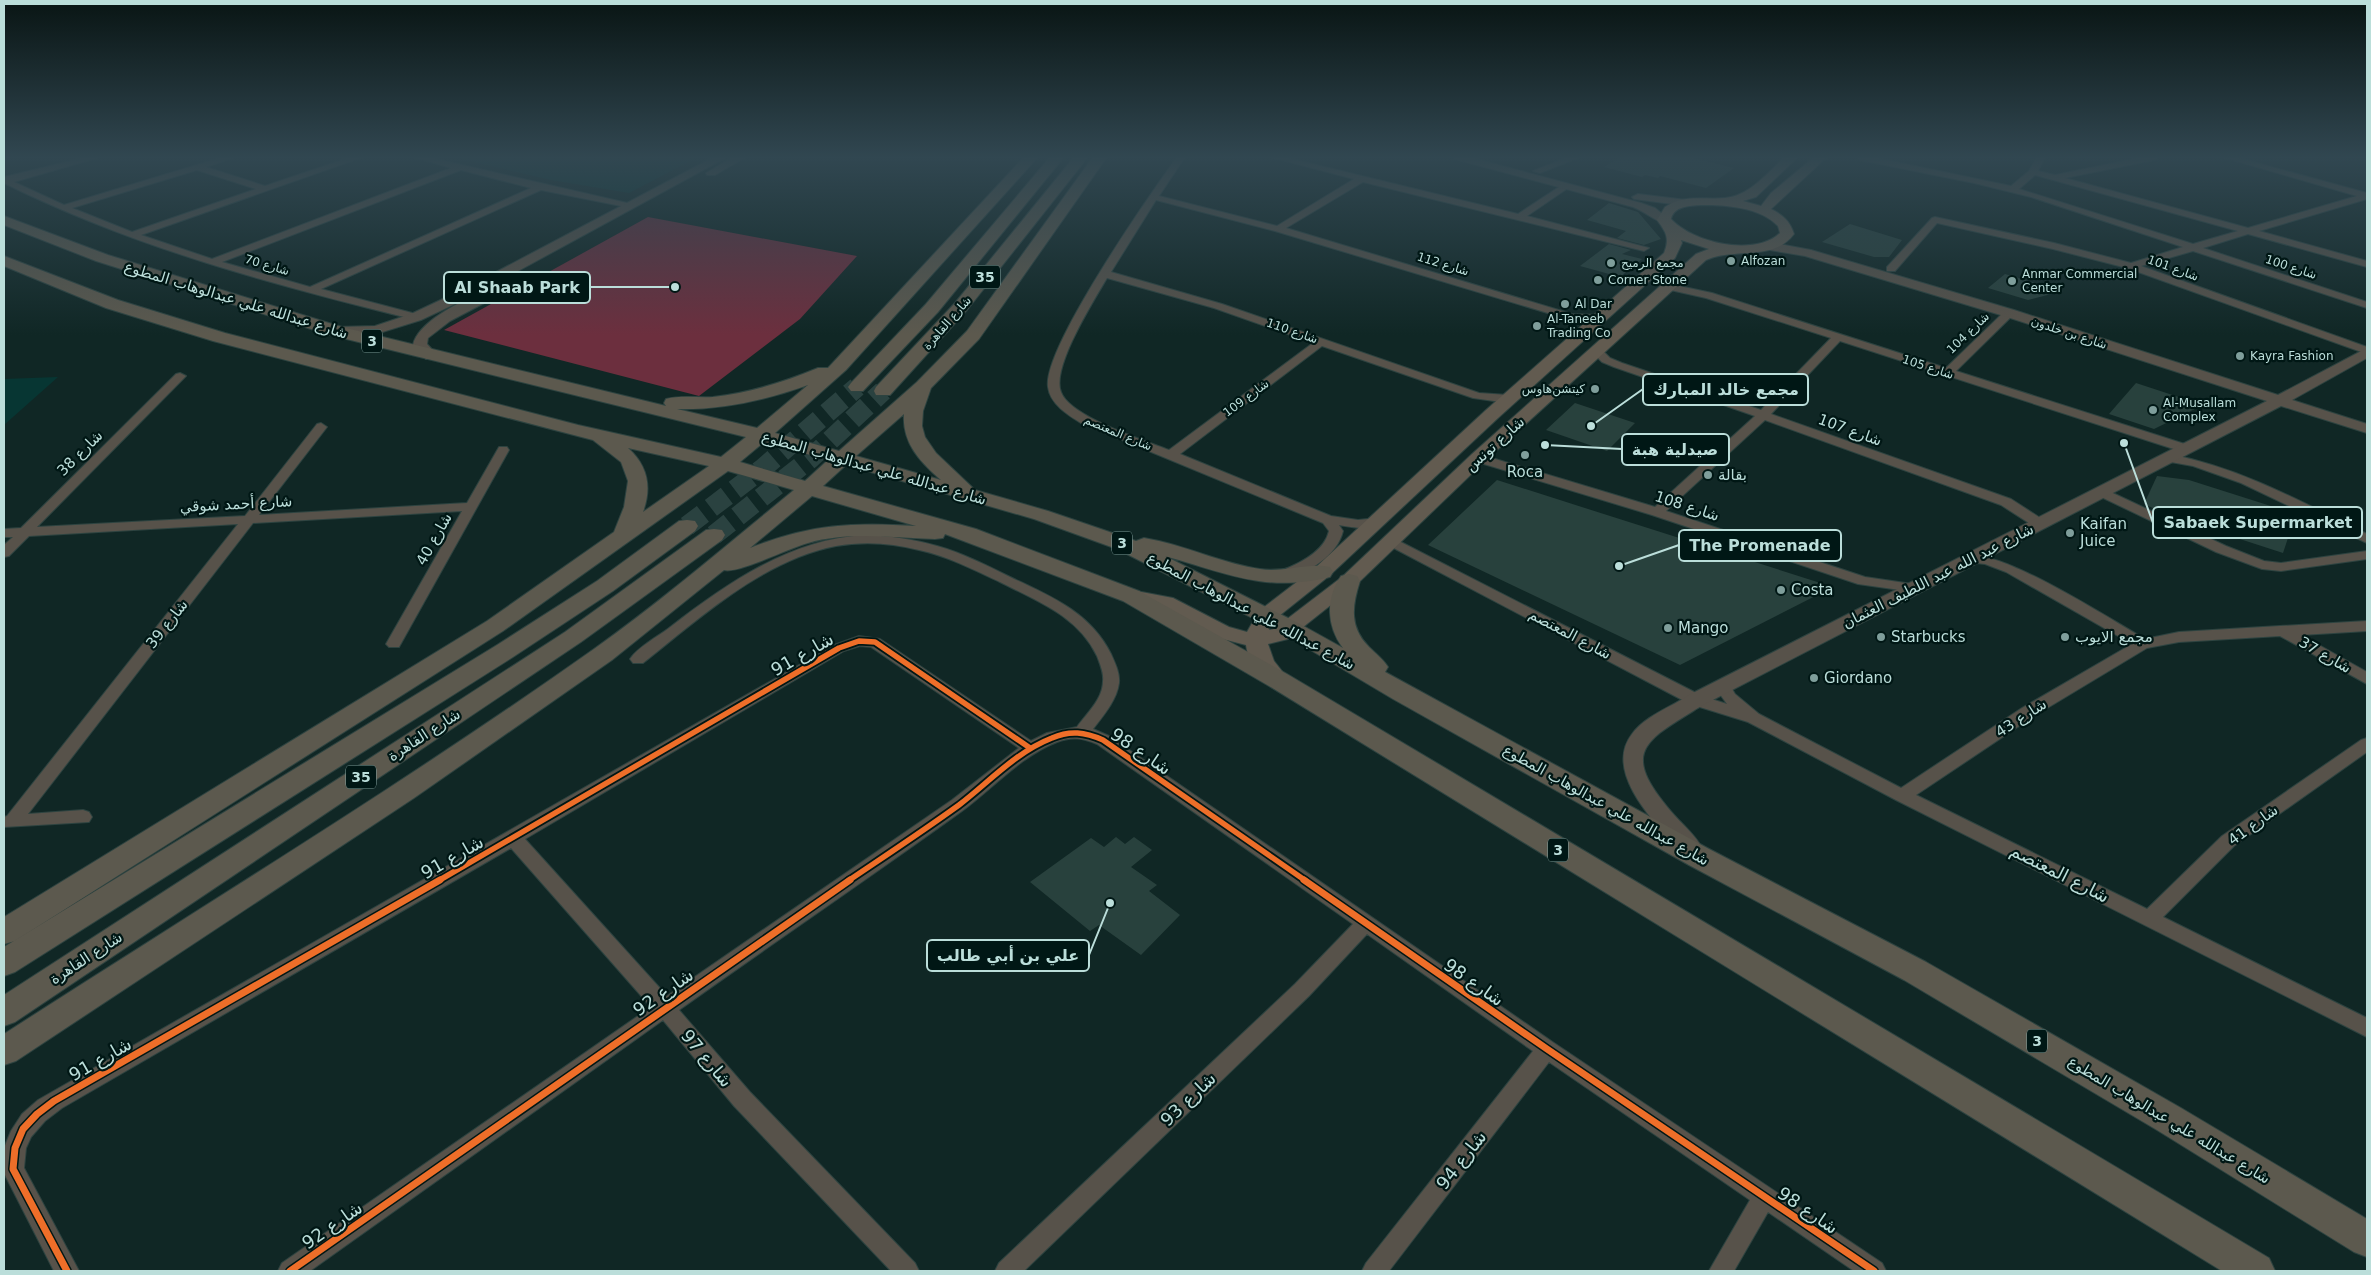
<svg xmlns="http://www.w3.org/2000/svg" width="2371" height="1275" font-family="'DejaVu Sans',Vazirmatn,sans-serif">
<rect width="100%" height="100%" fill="#102725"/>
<g fill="#073633">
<polygon points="453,157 698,157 629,193 551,180"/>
<polygon points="58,377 4,425 4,379"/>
</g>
<polygon fill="#6c2f3e" points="648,217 857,256 800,319 699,396 444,330"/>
<g fill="#28413d">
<polygon points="1620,157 1689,157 1734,168 1706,188 1660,176 1658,178 1645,175 1642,177 1604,167"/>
<polygon points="1609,203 1638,212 1661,239 1644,245 1617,238 1626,231 1587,220"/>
<polygon points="1850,224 1902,240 1889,257 1874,257 1822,242"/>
<polygon points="1609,244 1631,250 1622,254 1642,259 1620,277 1580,266"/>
<polygon points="2005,274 2063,291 2028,300 1988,288"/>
<polygon points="2136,383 2203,405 2154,429 2109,414"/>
<polygon points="1575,403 1635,423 1607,451 1546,430"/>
<polygon points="2157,476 2189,480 2296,514 2283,553 2172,517 2144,504"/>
<polygon points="1497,480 1833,587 1680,665 1428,545"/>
<polygon points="1116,837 1125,844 1134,837 1152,850 1131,867 1157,885 1149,891 1180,915 1141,955 1099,925 1090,931 1030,882 1091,838 1104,847"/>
</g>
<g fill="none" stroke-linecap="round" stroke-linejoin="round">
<g stroke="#2a4240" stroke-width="20" stroke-dasharray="20 10" stroke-linecap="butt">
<polyline points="687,526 762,469 857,387"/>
<polyline points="714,535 810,459 883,391"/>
</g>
<defs>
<g id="minor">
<path d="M87,157H100L14,182L64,205L223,157H235L206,167L265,186L351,157H363L141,235L212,259L451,168L414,157H428L636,205L631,208L541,190L321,289L420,315L421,317L416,320C275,285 135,248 4,183V177ZM197,170L256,189L132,232L72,208ZM461,170L531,188L310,287L222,262Z"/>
<path d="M1177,157H1185L1159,196L1277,226L1354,179L1270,157H1284L1518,214L1565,183L1569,186L1568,188L1527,216L1649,248L1644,251L1363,182L1286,228L1572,314L1599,315L1604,318L1599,321L1571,320L1275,231L1156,200L1111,272L1222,304L1479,393L1508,395L1514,399L1508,403L1473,398L1322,346L1180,454L1331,516L1358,520L1377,518L1384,522C1375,532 1351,527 1339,525L1343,531C1337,556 1308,573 1285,578L1278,574L1280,571C1299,564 1324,552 1329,531L1323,523L1081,423C1068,415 1050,404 1048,387C1042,349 1151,193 1177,157ZM1107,278L1214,308L1313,343L1169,450C1144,440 1070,417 1061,392C1051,368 1094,300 1107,278Z"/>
<polygon points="1568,157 1580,157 1540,173 1533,171"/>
<path d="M1856,157H1872L2011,186L2029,171L2037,157H2045L2038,171L2055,175L2143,157H2158L2154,160L2065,178L2248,228L2357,196L2222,157H2235L2367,193V199L2259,231L2367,261V267L2248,234L2203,248L2367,302V308L2193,251L2141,266L2367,347V354L2127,268L2053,249L1937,223L1895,271H1887V267L1932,218L1935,217L2054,243L2131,263L2183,247L2031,197L1974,183L1860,160ZM2035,175L2238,231L2193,244L2019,189Z"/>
<polygon points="1670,284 1712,293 1946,368 2005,311 2013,311 2013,315 1956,371 2191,446 2193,449 2187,453 2183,452 1840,341 1771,414 2011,499 2045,521 2047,524 2045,527 2035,527 2001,505 1765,420 1666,511 1865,577 1919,585 1921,588 1914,592 1858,584 1652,515 1474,461 1472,458 1474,455 1482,455 1655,507 1755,416 1614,367 1602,362 1592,352 1594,350 1602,350 1610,358 1622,363 1761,410 1831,338 1706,298 1666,289 1665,287"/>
<polygon points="180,373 186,376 184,378 37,527 245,516 317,424 321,423 327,427 259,515 467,503 499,447 507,447 509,450 399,647 389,647 386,644 462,511 253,523 28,814 83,810 89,812 92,817 89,822 4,827 4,817 7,816 238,524 29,536 9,556 4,557 4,545 13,537 4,537 4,529 21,528 176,374"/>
<path d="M2169,454C2241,468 2302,502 2367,534V543L2241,483L2193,466L2165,461L2163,458L2165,455Z"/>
<polygon points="2102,488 2226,546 2264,561 2281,563 2367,551 2367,559 2281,571 2262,569 2216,552 2097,495 2095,492 2097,489"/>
<path d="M865,535C890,536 913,539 937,546C962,553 986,565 1010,577C1050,596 1090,612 1111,654C1115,663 1120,673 1119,683C1117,700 1103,716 1093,729L1109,736L1554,1043L1882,1263L1886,1271H1854L1768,1212L1734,1271H1709L1750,1200L1549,1062L1389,1271H1362L1366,1263L1533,1051L1367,934L1309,996L1024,1271H995L999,1263L1295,984L1353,924L1097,744C1083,738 1072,736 1057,742C1021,756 993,788 962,811C869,878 773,943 679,1010L750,1092L915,1263L919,1271H891L734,1106L663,1020L310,1271H278L282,1263L651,1007L511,848L62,1108L45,1121L31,1137L26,1148L24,1168L79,1271H54L4,1173V1148L11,1131L22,1114L38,1100L834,645L859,636L880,639L1031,741L1047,733L1077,727C1087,713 1103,699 1103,681C1104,673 1100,664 1097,656C1078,616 1037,601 1000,582C974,570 947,556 919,550C892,543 864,541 836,546C763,560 700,618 643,663H633L630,659C638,647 657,637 669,628C726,584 790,539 865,535ZM860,646L871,647L1019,748L952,800L667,996L525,839L844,651Z"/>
<path d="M1391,537L1702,696L1727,704L1714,686L1716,682H1728L1735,694L1759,714L1901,788L2022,708L2132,644L2006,572L1985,564L1967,562L1965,559L1967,556C2001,548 2111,620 2145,639L2179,632L2367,621V631L2301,635L2367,672V684L2280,636L2179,642L2147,648L2034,716L1916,795L2147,909L2222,836L2361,740L2367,738V752L2234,846L2163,917L2367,1018V1037L1896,800L1748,722L1690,704L1386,544L1384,541Z"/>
</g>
<g id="tertiary">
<polygon points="714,157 727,157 474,295 421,320 376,334 336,335 329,331 336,327 375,326 411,314 464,289"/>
<polygon points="733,157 746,157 715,175 707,175 706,173"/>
<path d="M1453,157H1469L1641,203L1655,208L1670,220L1664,223C1655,221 1644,211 1633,207L1454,159Z"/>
<polygon points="1638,194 1687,200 1693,203 1687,206 1634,199 1632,197"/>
<path d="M1768,242L1811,250L2014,310L2278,395L2367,348V358L2292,400L2367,424V433L2281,406L1703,705C1643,742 1618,751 1675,816C1684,826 1696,836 1702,848L1699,854L1691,857L1683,854C1658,826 1602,773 1632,734C1645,716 1671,707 1689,695L2267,401L2004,316L1805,256L1764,249L1762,246Z"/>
<path d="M483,294L488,295L489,298L488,301L450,321L428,338L427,344L438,356L436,359H426L413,345C417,323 462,299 483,294Z"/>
</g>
<path id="secondary" d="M1785,157H1798L1756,197L1743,201L1761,206L1771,193L1814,157H1827L1771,209C1783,215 1790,221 1794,234C1773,262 1735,247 1706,260L1484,462L1356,585L1288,639L1268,644L1274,661L1289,680L1286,685C1266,691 1248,663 1246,645L1215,637L1160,608L1124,600L1121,596L1124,592L1131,590L1173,598L1229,627L1247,632L1259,611L1315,568L1486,410L1664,253C1670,238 1666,232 1657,220L1665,207C1684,194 1704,200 1725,198C1750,196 1768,172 1785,157ZM1701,205C1726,205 1760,207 1778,226L1780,233C1755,257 1693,243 1671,219C1674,206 1689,206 1701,205ZM1681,240L1709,249L1696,254L1472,454L1342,577L1274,629L1269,630L1274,620L1329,576L1498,418L1675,258L1682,243Z"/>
<g id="primary">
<path d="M1024,157H1038L846,370L775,433L839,451L917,382L967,331L1093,157H1107L979,339L931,388L923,411L922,426L925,437L936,453L975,490L1048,511L1136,541L1144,538L1159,541C1193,549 1226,564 1260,569C1283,573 1308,562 1330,567L1333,572L1330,577C1265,593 1226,573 1165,556L1298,623L1343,648C1327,627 1325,599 1341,576L1349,574L1357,576L1360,581C1352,606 1349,627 1369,647C1376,654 1383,659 1388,667L1385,672L1709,849L1926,962L2181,1108L2367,1219V1257L2354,1252L2157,1130L1904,980L1689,865L1393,699L1282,633L1117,549L1034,519L846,465L823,486L976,529L1139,591L1287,674L2269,1258L2275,1271H2222L1269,686L1123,601L945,534L943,538L935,539C893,538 849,531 808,543C789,548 738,574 724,570L612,660L414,798L16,1061L4,1065V1034C201,907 402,785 594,649C663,600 728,544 794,490L728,471L503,631L15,941L4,944V917L487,621L614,532L624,507L628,481L621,462L593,440L213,341L106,308L4,266V256L118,300L225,333L578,425L721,457L746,437L330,335L96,261L4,225V216L108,255L342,327L666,406L664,403L666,399C681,395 698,398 713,397C750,393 784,382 818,368H828ZM808,385L757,428L677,409C722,410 766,400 808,385ZM904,414C902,443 920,462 941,480L856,456ZM764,442L828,460L805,481L740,462ZM628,448L709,466L643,512C652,487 648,466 628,448ZM812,496L916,526C853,522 810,524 750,548Z"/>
<polygon points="1050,157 1064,157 938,312 863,391 851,391 848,387 851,383 926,304"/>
<polygon points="1074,157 1088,157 967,310 890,395 876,395 874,391 876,387 955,303"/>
<polygon points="687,520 695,521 698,526 695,531 613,591 513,657 15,972 4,976 4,947 497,645 597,581 679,521"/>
<polygon points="714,529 722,530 725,535 722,540 581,642 15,1022 4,1026 4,995 565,632 706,530"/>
</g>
</defs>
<use href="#minor" stroke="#2d4340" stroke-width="2"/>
<use href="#tertiary" stroke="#2d4340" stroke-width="2"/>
<use href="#secondary" stroke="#2d4340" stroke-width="2"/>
<use href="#primary" stroke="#2d4340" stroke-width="2"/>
<use href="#minor" fill="#57524a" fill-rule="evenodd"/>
<use href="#tertiary" fill="#57524a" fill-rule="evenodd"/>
<use href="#secondary" fill="#625b50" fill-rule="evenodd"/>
<use href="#primary" fill="#5c594e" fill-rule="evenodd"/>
<defs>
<g id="cycleway-far1">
<polyline points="438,881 839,648 859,641 875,642 1030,748"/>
<path d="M848,881C885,856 923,831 959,805C989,782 1016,752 1052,738C1070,730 1085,732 1103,740L1306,881"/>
</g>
<g id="cycleway">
<polyline points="1304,880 1547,1049 1874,1271"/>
<polyline points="67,1271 13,1169 15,1148 23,1129 37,1114 54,1101 440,880"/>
<polyline points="290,1271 850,880"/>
</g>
</defs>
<use href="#cycleway-far1" stroke="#001715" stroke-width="9"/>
<use href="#cycleway" stroke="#001715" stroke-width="10"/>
<use href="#cycleway-far1" stroke="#ee6e29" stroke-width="5.5"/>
<use href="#cycleway" stroke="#ee6e29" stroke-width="7"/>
</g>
<linearGradient id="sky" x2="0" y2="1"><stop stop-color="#091514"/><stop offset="0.47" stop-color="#314751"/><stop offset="1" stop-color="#314751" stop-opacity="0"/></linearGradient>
<rect width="2371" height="335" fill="url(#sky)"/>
<g fill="#7f9e9b" stroke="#001715" stroke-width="2">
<circle cx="1731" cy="261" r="5"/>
<circle cx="1611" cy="263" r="5"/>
<circle cx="1598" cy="280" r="5"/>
<circle cx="2012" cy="281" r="5"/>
<circle cx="1565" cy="304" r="5"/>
<circle cx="1537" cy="326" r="5"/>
<circle cx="2240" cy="356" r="5"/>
<circle cx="1595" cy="389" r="5"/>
<circle cx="2153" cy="410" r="5"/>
<circle cx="1525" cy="455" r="5"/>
<circle cx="1708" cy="475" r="5"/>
<circle cx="2070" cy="533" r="5"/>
<circle cx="1781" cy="590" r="5"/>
<circle cx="1668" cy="628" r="5"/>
<circle cx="1881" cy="637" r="5"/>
<circle cx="2065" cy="637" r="5"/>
<circle cx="1814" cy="678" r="5"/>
</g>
<g text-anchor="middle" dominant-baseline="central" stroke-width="4.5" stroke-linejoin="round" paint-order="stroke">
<g font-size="12" fill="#bbdeda" stroke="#001715" text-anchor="start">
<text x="1741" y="261">Alfozan</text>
<text x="1621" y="263">مجمع الرميح</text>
<text x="2022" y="274">Anmar Commercial<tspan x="2022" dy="14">Center</tspan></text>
<text x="1608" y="280">Corner Stone</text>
<text x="1575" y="304">Al Dar</text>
<text x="1547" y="319">Al-Taneeb<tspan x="1547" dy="14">Trading Co</tspan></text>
<text x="2250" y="356">Kayra Fashion</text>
<text x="1585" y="389" text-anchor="end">كيتشن‌هاوس</text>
<text x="2163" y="403">Al-Musallam<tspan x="2163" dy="14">Complex</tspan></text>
</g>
<g font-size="12" fill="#bbdeda" stroke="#001715">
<text transform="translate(1443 264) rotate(17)">شارع 112</text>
<text transform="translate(267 265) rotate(16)">شارع 70</text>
<text transform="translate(2291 267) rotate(18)">شارع 100</text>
<text transform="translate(2173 268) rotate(20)">شارع 101</text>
<text transform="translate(947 323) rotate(-49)">شارع القاهرة</text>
<text transform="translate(1292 331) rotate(19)">شارع 110</text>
<text transform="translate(1968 333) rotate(-44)">شارع 104</text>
<text transform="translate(2069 333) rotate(18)">شارع بن خلدون</text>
<text transform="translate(1928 367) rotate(18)">شارع 105</text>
<text transform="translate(1246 398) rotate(-37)">شارع 109</text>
<text transform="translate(1118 433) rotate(23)">شارع المعتصم</text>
</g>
<g fill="#001715" stroke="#83a29f" stroke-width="1">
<rect x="970" y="265.5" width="30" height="23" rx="4"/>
<rect x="362" y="329.5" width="20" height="23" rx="4"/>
<rect x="1112" y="531.5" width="20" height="23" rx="4"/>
<rect x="346" y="765.5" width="30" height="23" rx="4"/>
<rect x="1548" y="838.5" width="20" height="23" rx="4"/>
<rect x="2027" y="1029.5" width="20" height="23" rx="4"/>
</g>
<g font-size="14" font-weight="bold" fill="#bbdeda">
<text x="985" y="277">35</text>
<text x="372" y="341">3</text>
<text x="1122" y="543">3</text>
<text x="361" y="777">35</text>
<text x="1558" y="850">3</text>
<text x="2037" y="1041">3</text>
</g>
<g font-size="15" fill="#bbdeda" stroke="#001715">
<text transform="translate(236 300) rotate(17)">شارع عبدالله علي عبدالوهاب المطوع</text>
<text transform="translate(1850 430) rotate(20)">شارع 107</text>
<text transform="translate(1495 444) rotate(-42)">شارع تونس</text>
<text transform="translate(80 453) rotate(-45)">شارع 38</text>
<text transform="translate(874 468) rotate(16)">شارع عبدالله علي عبدالوهاب المطوع</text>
<text transform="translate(236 504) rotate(-3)">شارع أحمد شوقي</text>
<text transform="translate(1687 506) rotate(18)">شارع 108</text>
<text transform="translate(434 539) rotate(-61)">شارع 40</text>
<text transform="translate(1938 576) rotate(-27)">شارع عبد الله عبد اللطيف العثمان</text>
<text transform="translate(1251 611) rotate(28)">شارع عبدالله علي عبدالوهاب المطوع</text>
<text transform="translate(167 624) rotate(-52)">شارع 39</text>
<text transform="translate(1570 634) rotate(28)">شارع المعتصم</text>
<text transform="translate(2325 655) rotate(30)">شارع 37</text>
<text transform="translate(2021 718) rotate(-33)">شارع 43</text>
<text transform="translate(424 735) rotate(-33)">شارع القاهرة</text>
<text transform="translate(1606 805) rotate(29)">شارع عبدالله علي عبدالوهاب المطوع</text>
<text transform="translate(2253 825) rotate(-36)">شارع 41</text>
<text transform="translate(86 958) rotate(-33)">شارع القاهرة</text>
<text transform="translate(2169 1120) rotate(31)">شارع عبدالله علي عبدالوهاب المطوع</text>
</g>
<g font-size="15" fill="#bbdeda" stroke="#001715" text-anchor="start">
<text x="1525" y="472" text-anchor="middle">Roca</text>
<text x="1718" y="475">بقالة</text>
<text x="2080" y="524">Kaifan<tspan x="2080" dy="17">Juice</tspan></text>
<text x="1791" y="590">Costa</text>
<text x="1678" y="628">Mango</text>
<text x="1891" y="637">Starbucks</text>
<text x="2075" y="637">مجمع الايوب</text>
<text x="1824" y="678">Giordano</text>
</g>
<g font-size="18" fill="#bbdeda" stroke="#001715">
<text transform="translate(802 654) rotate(-30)">شارع 91</text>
<text transform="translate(1141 751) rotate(34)">شارع 98</text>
<text transform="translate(452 857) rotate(-30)">شارع 91</text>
<text transform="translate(2060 873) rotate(27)">شارع المعتصم</text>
<text transform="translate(1474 982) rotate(35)">شارع 98</text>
<text transform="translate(663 992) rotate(-35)">شارع 92</text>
<text transform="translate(707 1058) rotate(50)">شارع 97</text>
<text transform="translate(100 1059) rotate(-30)">شارع 91</text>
<text transform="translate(1188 1099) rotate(-44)">شارع 93</text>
<text transform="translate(1461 1160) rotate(-52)">شارع 94</text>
<text transform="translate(1808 1210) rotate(34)">شارع 98</text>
<text transform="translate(332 1225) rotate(-35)">شارع 92</text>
</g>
</g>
<path fill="none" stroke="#bbdeda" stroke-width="2" d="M675 287L590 287M1591 426L1643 389M1545 445L1622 449M2124 443L2153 523M1619 566L1679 545M1110 903L1089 955"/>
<g fill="#bbdeda" stroke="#001715" stroke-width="2">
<circle cx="675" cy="287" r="5"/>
<circle cx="1591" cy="426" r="5"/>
<circle cx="1545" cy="445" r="5"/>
<circle cx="2124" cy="443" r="5"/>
<circle cx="1619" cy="566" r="5"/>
<circle cx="1110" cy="903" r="5"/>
</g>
<g fill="#001715" stroke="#bbdeda" stroke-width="2">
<rect x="444" y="272" width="146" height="31" rx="5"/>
<rect x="1643" y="374" width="165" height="31" rx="5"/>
<rect x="1622" y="434" width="107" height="31" rx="5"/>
<rect x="2153" y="507" width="209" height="31" rx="5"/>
<rect x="1679" y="530" width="162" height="31" rx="5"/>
<rect x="927" y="940" width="162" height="31" rx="5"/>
</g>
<g font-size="16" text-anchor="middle" font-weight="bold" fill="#bbdeda">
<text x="517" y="293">Al Shaab Park</text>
<text x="1726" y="395">مجمع خالد المبارك</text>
<text x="1675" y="455">صيدلية هبة</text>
<text x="2258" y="528">Sabaek Supermarket</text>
<text x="1760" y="551">The Promenade</text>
<text x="1008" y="961">علي بن أبي طالب</text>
</g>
<rect width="2371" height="1275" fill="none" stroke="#bbdeda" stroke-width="10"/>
</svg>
